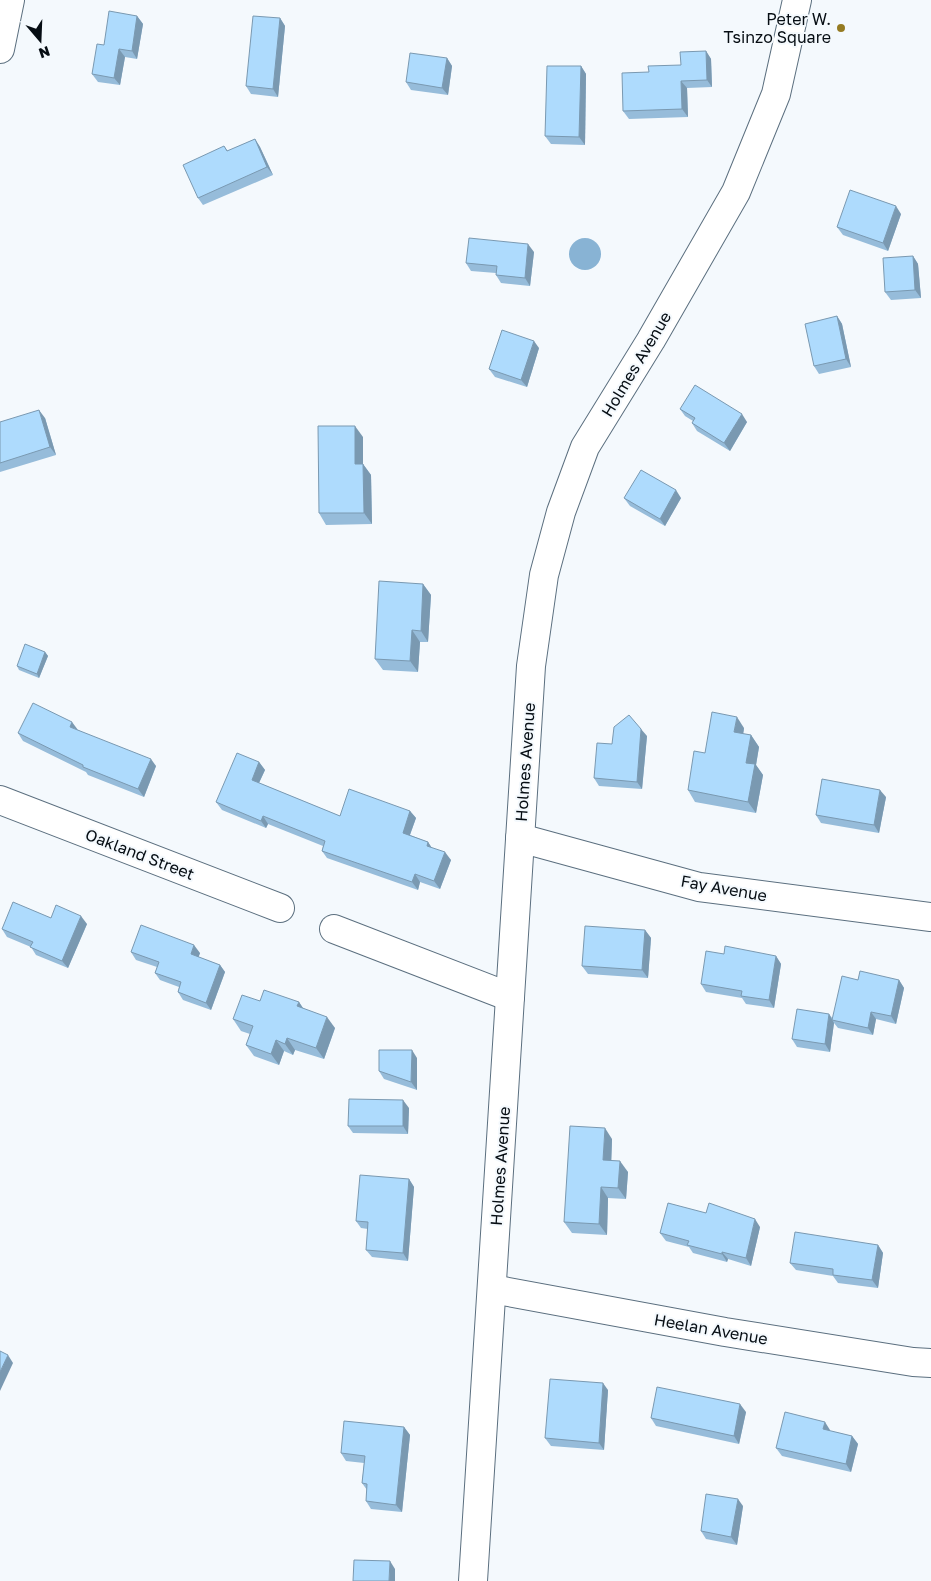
<svg xmlns="http://www.w3.org/2000/svg" width="931" height="1581" font-family="'Golos Text',sans-serif">
<rect width="100%" height="100%" fill="#f4f9fd"/>
<circle fill="#88b3d4" cx="585" cy="254" r="16"/>
<g fill="none" stroke-linecap="round" stroke-linejoin="round">
<defs>
<g id="minor">
<polyline points="0,49 10,0"/>
<polyline points="0,800 280,908"/>
<polyline points="520,838 699,887 931,917"/>
<polyline points="334,929 510,997"/>
<polyline points="492,1289 725,1332 913,1362 931,1363"/>
<polyline points="473,1581 531,666 544,575 561,512 585,447 651,340 736,192 776,94 797,0"/>
</g>
</defs>
<use href="#minor" stroke="#5b6f7f" stroke-width="30"/>
<use href="#minor" stroke="#fff" stroke-width="28"/>
</g>
<g fill="#96bcda">
<polygon points="137,16 143,24 137,59 125,57 120,85 98,82 92,74"/>
<polygon points="280,18 285,26 278,97 251,94 246,86"/>
<polygon points="706,51 711,59 712,87 687,88 688,117 629,119 623,111 649,72 681,65"/>
<polygon points="447,58 452,66 448,95 411,90 406,82"/>
<polygon points="581,66 586,74 585,145 551,144 545,136"/>
<polygon points="255,139 260,147 273,175 203,205 198,198 224,146 228,151"/>
<polygon points="901,214 888,251 843,235 837,227"/>
<polygon points="534,252 530,286 501,283 496,275 496,273 471,271 466,263"/>
<polygon points="913,256 918,264 921,298 891,300 885,292"/>
<polygon points="837,316 842,324 851,367 819,374 814,366"/>
<polygon points="539,348 527,387 495,377 489,369"/>
<polygon points="680,409 747,422 730,451 697,431 692,423 693,421 685,416"/>
<polygon points="45,418 56,455 0,472 0,422"/>
<polygon points="363,437 363,464 371,475 372,524 326,525 319,513"/>
<polygon points="624,498 681,498 665,526 630,506"/>
<polygon points="423,584 431,595 428,642 420,642 418,672 383,670 375,659"/>
<polygon points="45,652 48,656 39,678 19,670 17,666"/>
<polygon points="744,728 743,734 751,735 759,747 756,765 763,775 756,813 695,802 688,790 705,753"/>
<polygon points="78,730 156,766 144,797 88,775 86,772 23,741 18,733"/>
<polygon points="647,736 642,789 599,786 594,778 612,744"/>
<polygon points="259,762 265,770 259,783 340,816 410,811 416,818 410,835 428,842 432,848 451,860 440,889 420,882 418,890 327,858 322,851 323,846 268,824 266,828 222,810 216,802"/>
<polygon points="886,797 879,833 821,823 816,815"/>
<polygon points="51,918 87,924 68,968 36,955 31,947 7,937 2,929"/>
<polygon points="645,930 651,938 648,978 588,974 582,966"/>
<polygon points="131,952 200,953 198,957 220,965 225,972 211,1010 183,1000 178,992 179,987 160,980 155,973 157,967 136,960"/>
<polygon points="724,954 776,956 781,964 774,1008 746,1004 742,998 706,992 701,984"/>
<polygon points="858,980 899,980 904,988 896,1024 876,1019 873,1035 838,1028 834,1023 830,1052 797,1047 792,1039 829,1014 833,1019"/>
<polygon points="260,1001 299,1002 303,1008 335,1028 324,1059 295,1050 293,1055 284,1051 279,1065 254,1056 246,1045 250,1034 241,1031 233,1019"/>
<polygon points="417,1058 417,1090 384,1079 379,1071"/>
<polygon points="409,1108 408,1134 353,1133 348,1126"/>
<polygon points="612,1139 611,1161 628,1172 626,1199 608,1198 607,1235 572,1233 564,1222"/>
<polygon points="409,1179 414,1187 408,1261 372,1257 366,1250 368,1229 361,1228 356,1221"/>
<polygon points="760,1227 751,1266 728,1259 727,1262 693,1253 689,1247 666,1241 660,1233"/>
<polygon points="878,1245 883,1253 878,1288 838,1283 833,1276 796,1270 790,1263"/>
<polygon points="608,1390 604,1450 551,1446 545,1438"/>
<polygon points="746,1412 739,1444 656,1426 651,1418"/>
<polygon points="404,1427 410,1435 402,1512 371,1509 366,1501 367,1490 362,1483 364,1463 346,1461 341,1453"/>
<polygon points="830,1430 830,1431 852,1436 858,1444 851,1472 782,1456 776,1448"/>
<polygon points="743,1506 737,1545 706,1539 701,1531"/>
</g>
<g fill="#7a99b1">
<polygon points="137,16 143,24 137,59 132,51"/>
<polygon points="280,18 285,26 278,97 273,89"/>
<polygon points="119,49 125,57 120,85 114,78"/>
<polygon points="706,51 711,59 712,87 707,80"/>
<polygon points="447,58 452,66 448,95 442,88"/>
<polygon points="581,66 586,74 585,145 579,137"/>
<polygon points="681,81 687,88 688,117 682,109"/>
<polygon points="255,139 260,147 273,175 267,167"/>
<polygon points="896,206 901,214 888,251 883,243"/>
<polygon points="528,244 534,252 530,286 525,278"/>
<polygon points="913,256 918,264 921,298 915,290"/>
<polygon points="837,316 842,324 851,367 846,359"/>
<polygon points="534,341 539,348 527,387 521,380"/>
<polygon points="39,410 45,418 56,455 50,447"/>
<polygon points="742,414 747,422 730,451 724,443"/>
<polygon points="355,426 363,437 363,475 355,464"/>
<polygon points="363,464 371,475 372,524 364,513"/>
<polygon points="676,490 681,498 665,526 660,519"/>
<polygon points="423,584 431,595 428,642 421,631"/>
<polygon points="412,630 420,642 418,672 410,661"/>
<polygon points="45,652 48,656 39,678 37,674"/>
<polygon points="737,717 744,728 742,743 734,732"/>
<polygon points="72,722 78,730 70,727"/>
<polygon points="641,729 647,736 642,789 637,782"/>
<polygon points="751,735 759,747 756,765 763,775 756,813 748,802 746,763"/>
<polygon points="151,759 156,766 144,797 138,789"/>
<polygon points="259,762 265,770 257,787 252,780"/>
<polygon points="880,790 886,797 879,833 874,825"/>
<polygon points="410,811 416,818 408,840 403,833"/>
<polygon points="263,816 268,824 266,828 261,821"/>
<polygon points="428,842 433,850 427,846"/>
<polygon points="445,852 451,860 440,889 434,881"/>
<polygon points="415,874 420,882 418,890 412,882"/>
<polygon points="81,916 87,924 68,968 62,961"/>
<polygon points="645,930 651,938 648,978 642,970"/>
<polygon points="194,945 200,953 197,962 191,954"/>
<polygon points="776,956 781,964 774,1008 769,1000"/>
<polygon points="220,965 225,972 211,1010 206,1003"/>
<polygon points="899,980 904,988 896,1024 891,1016"/>
<polygon points="299,1002 306,1013 297,1006"/>
<polygon points="871,1012 876,1019 873,1035 868,1028"/>
<polygon points="829,1014 834,1023 830,1052 825,1044"/>
<polygon points="327,1017 335,1028 324,1059 316,1048"/>
<polygon points="287,1038 295,1050 293,1055 285,1044"/>
<polygon points="276,1040 284,1051 279,1065 271,1054"/>
<polygon points="412,1050 417,1058 417,1090 411,1082"/>
<polygon points="403,1100 409,1108 408,1134 403,1126"/>
<polygon points="605,1128 612,1139 611,1171 603,1160"/>
<polygon points="620,1161 628,1172 626,1199 618,1188"/>
<polygon points="409,1179 414,1187 408,1261 403,1253"/>
<polygon points="601,1187 608,1198 607,1235 599,1224"/>
<polygon points="755,1219 760,1227 751,1266 746,1258"/>
<polygon points="878,1245 883,1253 878,1288 872,1280"/>
<polygon points="722,1252 728,1259 727,1262 722,1254"/>
<polygon points="8,1355 13,1363 0,1391 0,1372"/>
<polygon points="603,1383 608,1390 604,1450 599,1443"/>
<polygon points="740,1404 746,1412 739,1444 734,1436"/>
<polygon points="825,1422 830,1430 828,1437 823,1429"/>
<polygon points="404,1427 410,1435 402,1512 396,1505"/>
<polygon points="852,1436 858,1444 851,1472 846,1464"/>
<polygon points="738,1499 743,1506 737,1545 731,1537"/>
<polygon points="390,1561 395,1569 395,1581 389,1581"/>
</g>
<g fill="#aedbfd" stroke="#7a99b1">
<polygon points="109,11 137,16 132,51 119,49 114,78 92,74 97,44 104,45"/>
<polygon points="253,16 280,18 273,89 246,86"/>
<polygon points="706,51 707,80 681,81 682,109 623,111 622,73 649,72 648,66 681,65 680,52"/>
<polygon points="410,53 447,58 442,88 406,82"/>
<polygon points="547,66 581,66 579,137 545,136"/>
<polygon points="255,139 267,167 198,198 183,165 224,146 227,151"/>
<polygon points="850,190 896,206 883,243 837,227"/>
<polygon points="469,238 528,244 525,278 496,275 497,266 466,263"/>
<polygon points="913,256 915,290 885,292 883,258"/>
<polygon points="837,316 846,359 814,366 805,324"/>
<polygon points="502,330 534,341 521,380 489,369"/>
<polygon points="695,385 742,414 724,443 692,423 695,418 680,409"/>
<polygon points="39,410 50,447 0,463 0,422"/>
<polygon points="318,426 355,426 355,464 363,464 364,513 319,513"/>
<polygon points="641,470 676,490 660,519 624,498"/>
<polygon points="379,581 423,584 421,631 412,630 410,661 375,659"/>
<polygon points="25,644 45,652 37,674 17,666"/>
<polygon points="33,703 72,722 70,727 151,759 138,789 83,767 83,765 18,733"/>
<polygon points="712,712 737,717 734,732 751,735 746,763 755,764 748,802 688,790 694,751 705,753"/>
<polygon points="629,715 641,729 637,782 594,778 597,743 612,744 614,727"/>
<polygon points="237,753 259,762 252,780 340,816 349,789 410,811 403,833 428,842 427,846 445,852 434,881 415,874 412,882 322,851 325,841 263,816 261,821 216,802"/>
<polygon points="822,779 880,790 874,825 816,815"/>
<polygon points="13,902 51,918 56,905 81,916 62,961 30,947 33,942 2,929"/>
<polygon points="141,925 194,945 191,954 220,965 206,1003 178,992 181,982 155,973 159,962 131,952"/>
<polygon points="585,926 645,930 642,970 582,966"/>
<polygon points="725,946 776,956 769,1000 741,996 742,991 701,984 706,951 724,954"/>
<polygon points="860,971 899,980 891,1016 871,1012 868,1028 832,1020 842,976 858,980"/>
<polygon points="264,990 299,1002 297,1006 327,1017 316,1048 287,1038 285,1044 276,1040 271,1054 246,1045 253,1026 233,1019 242,995 260,1001"/>
<polygon points="797,1009 829,1014 825,1044 792,1039"/>
<polygon points="379,1050 412,1050 411,1082 379,1071"/>
<polygon points="349,1099 403,1100 403,1126 348,1126"/>
<polygon points="570,1126 605,1128 603,1160 620,1161 618,1188 601,1187 599,1224 564,1222"/>
<polygon points="360,1175 409,1179 403,1253 366,1250 368,1222 356,1221"/>
<polygon points="668,1203 706,1213 709,1203 755,1219 746,1258 722,1252 722,1254 687,1245 689,1241 660,1233"/>
<polygon points="795,1232 878,1245 872,1280 833,1275 833,1269 790,1263"/>
<polygon points="0,1351 8,1355 0,1372"/>
<polygon points="550,1379 603,1383 599,1443 545,1438"/>
<polygon points="657,1387 740,1404 734,1436 651,1418"/>
<polygon points="785,1412 825,1422 823,1429 852,1436 846,1464 776,1448"/>
<polygon points="344,1421 404,1427 396,1505 366,1501 367,1484 362,1483 365,1456 341,1453"/>
<polygon points="706,1494 738,1499 731,1537 701,1531"/>
<polygon points="354,1560 390,1561 389,1581 353,1581"/>
</g>
<circle fill="#957b22" stroke="#f4f9fd" stroke-width="2" cx="841" cy="28" r="5"/>
<g text-anchor="middle" dominant-baseline="central" stroke-width="4" stroke-linejoin="round" paint-order="stroke">
<g font-size="16" fill="#060d13" stroke="#f4f9fd" text-anchor="end">
<text x="831" y="19">Peter W.<tspan x="831" dy="18">Tsinzo Square</tspan></text>
</g>
<g font-size="16" fill="#060d13" stroke="#f4f9fd">
<text transform="translate(636 364) rotate(-59)">Holmes Avenue</text>
<text transform="translate(525 762) rotate(-86)">Holmes Avenue</text>
<text transform="translate(140 854) rotate(21)">Oakland Street</text>
<text transform="translate(724 888) rotate(10)">Fay Avenue</text>
<text transform="translate(500 1166) rotate(-86)">Holmes Avenue</text>
<text transform="translate(711 1329) rotate(10)">Heelan Avenue</text>
</g>
</g>
<g transform="translate(40 40) rotate(161)" stroke="#f4f9fd" stroke-width="4" paint-order="stroke">
<path d="M0-4L9 19L0 12L-9 19Z" fill="#060d13"/>
<text y="-8" font-size="14" font-weight="bold" text-anchor="middle" fill="#060d13">N</text>
</g>
</svg>
